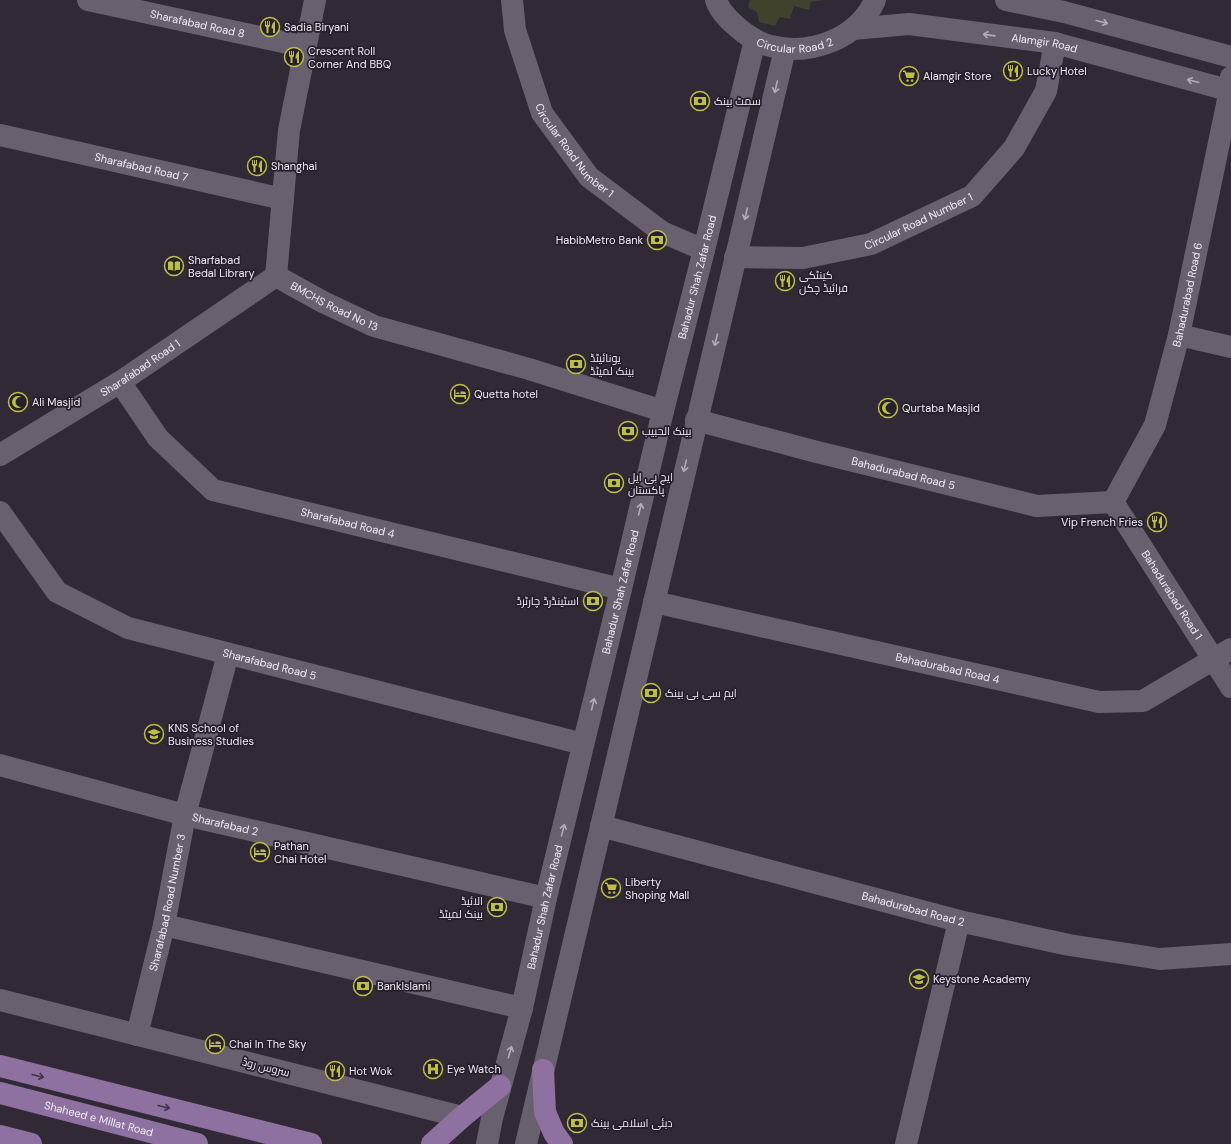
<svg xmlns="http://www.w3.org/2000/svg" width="1231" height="1144" font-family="'DM Sans',Cairo,sans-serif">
<rect width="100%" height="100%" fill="#312936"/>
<polygon fill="#41422c" points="750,0 822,0 811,2 809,10 794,6 790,19 780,17 775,26 759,22 757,12 748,7"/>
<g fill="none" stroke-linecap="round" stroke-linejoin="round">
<g stroke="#69606f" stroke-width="22">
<path id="s1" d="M88,0L306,47"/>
<path id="s2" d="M315,0L289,130L276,276L323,302L374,326L529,369L663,411"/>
<path id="s3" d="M512,0L515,30L542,113L589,177L662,232L704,250"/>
<path id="s4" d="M716,0C720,13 733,24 743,32C752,38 760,44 771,46C810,56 858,39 875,0"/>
<polyline points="1006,0 1064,12 1231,57"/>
<path id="s5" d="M853,29L909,24L1055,43L1231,91"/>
<path id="s6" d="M0,135L283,199"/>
<path id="s7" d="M735,257L803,258L871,244L972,196L1014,148L1046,91L1055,43"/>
<polyline points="1179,335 1231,347"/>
<path id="s8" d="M120,382L158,438L213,490L621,589"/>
<path id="s9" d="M696,420L813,451L1037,506L1113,502"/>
<path id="s10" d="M0,455L120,382L276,276"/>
<path id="s11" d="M1113,502L1155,425L1179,335L1230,90L1231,77"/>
<path id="s12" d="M1113,502L1231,687"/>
<path id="s13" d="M0,512L57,592L128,628L583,744"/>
<path id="s14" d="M654,602L1099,702L1143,701L1231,649"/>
<path id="s15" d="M0,765L185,815L546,898"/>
<path id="s16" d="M601,826L959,921L1069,945L1160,959L1231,954"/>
<polyline points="164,925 522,1008"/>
<polyline points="0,1000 462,1117"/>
<path id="s17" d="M137,1035L164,925L185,815L228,654"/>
<path id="s18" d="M487,1144L492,1118L522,1008L546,898L621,589L663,411L704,250L755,40"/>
<polyline points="526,1144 785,49"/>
<polyline points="906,1144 959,921"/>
</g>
<g stroke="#8e71a0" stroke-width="22">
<polyline points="0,1066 311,1144"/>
<polyline points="543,1070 545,1112 554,1133 562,1144"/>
<path id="s19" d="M0,1093L197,1144"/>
<polyline points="0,1136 31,1144"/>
<polyline points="432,1144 462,1117 500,1086"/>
</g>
</g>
<defs><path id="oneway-shaft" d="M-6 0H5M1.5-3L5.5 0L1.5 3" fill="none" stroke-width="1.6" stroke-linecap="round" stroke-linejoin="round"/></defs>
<g stroke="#b3acb8">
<use href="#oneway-shaft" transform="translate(1102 22) rotate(15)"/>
<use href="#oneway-shaft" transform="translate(989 35) rotate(-172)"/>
<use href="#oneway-shaft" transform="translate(1193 81) rotate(-165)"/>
<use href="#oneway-shaft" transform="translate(776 87) rotate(103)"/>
<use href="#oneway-shaft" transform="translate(746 214) rotate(103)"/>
<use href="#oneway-shaft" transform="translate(716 340) rotate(104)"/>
<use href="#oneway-shaft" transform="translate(685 466) rotate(103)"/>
<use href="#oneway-shaft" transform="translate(640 509) rotate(-77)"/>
<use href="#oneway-shaft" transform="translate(593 704) rotate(-76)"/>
<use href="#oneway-shaft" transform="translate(563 830) rotate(-76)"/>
<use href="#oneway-shaft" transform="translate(510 1052) rotate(-74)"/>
</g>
<g stroke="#413449">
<use href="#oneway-shaft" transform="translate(38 1076) rotate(14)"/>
<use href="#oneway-shaft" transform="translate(164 1107) rotate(14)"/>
</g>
<defs>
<symbol id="restaurant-ring" viewBox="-11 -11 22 22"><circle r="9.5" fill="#271f2c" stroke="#bdbf42" stroke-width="1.5"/><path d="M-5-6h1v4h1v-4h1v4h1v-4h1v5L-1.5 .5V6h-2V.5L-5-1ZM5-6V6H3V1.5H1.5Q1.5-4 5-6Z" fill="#bdbf42"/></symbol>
<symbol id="supermarket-ring" viewBox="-11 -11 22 22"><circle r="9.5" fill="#271f2c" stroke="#bdbf42" stroke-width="1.5"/><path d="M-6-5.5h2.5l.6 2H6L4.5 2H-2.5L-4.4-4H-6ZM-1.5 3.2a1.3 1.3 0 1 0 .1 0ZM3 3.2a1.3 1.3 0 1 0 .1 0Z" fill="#bdbf42"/></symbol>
<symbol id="bank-ring" viewBox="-11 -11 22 22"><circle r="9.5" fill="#271f2c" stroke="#bdbf42" stroke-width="1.5"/><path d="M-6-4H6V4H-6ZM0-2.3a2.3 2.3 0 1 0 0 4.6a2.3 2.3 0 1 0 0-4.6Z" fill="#bdbf42"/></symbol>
<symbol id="library-ring" viewBox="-11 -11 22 22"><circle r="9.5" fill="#271f2c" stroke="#bdbf42" stroke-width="1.5"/><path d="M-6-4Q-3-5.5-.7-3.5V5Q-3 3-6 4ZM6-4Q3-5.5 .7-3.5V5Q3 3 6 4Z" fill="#bdbf42"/></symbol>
<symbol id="hotel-ring" viewBox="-11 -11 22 22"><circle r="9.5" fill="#271f2c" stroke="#bdbf42" stroke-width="1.5"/><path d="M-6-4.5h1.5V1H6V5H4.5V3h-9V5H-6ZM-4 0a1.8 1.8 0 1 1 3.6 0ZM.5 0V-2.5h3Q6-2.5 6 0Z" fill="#bdbf42"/></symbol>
<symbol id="mosque-ring" viewBox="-11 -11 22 22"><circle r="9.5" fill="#271f2c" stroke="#bdbf42" stroke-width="1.5"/><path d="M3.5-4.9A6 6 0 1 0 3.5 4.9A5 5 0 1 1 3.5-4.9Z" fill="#bdbf42"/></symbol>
<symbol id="school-ring" viewBox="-11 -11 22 22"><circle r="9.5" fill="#271f2c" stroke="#bdbf42" stroke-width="1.5"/><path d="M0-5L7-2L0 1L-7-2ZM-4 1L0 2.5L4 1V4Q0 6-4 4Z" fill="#bdbf42"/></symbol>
<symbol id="hospital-ring" viewBox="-11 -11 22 22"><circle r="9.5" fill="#271f2c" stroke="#bdbf42" stroke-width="1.5"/><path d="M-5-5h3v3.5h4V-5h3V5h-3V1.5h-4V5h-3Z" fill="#bdbf42"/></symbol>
</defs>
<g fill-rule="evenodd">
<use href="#restaurant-ring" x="259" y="16" width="22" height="22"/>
<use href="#restaurant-ring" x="283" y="46" width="22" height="22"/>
<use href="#restaurant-ring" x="1002" y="60" width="22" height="22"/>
<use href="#supermarket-ring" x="898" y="65" width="22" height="22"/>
<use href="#bank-ring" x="689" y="90" width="22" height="22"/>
<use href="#restaurant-ring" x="246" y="155" width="22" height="22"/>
<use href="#bank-ring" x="646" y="229" width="22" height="22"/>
<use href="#library-ring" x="163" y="255" width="22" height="22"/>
<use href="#restaurant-ring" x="774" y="270" width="22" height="22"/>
<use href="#bank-ring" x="565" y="353" width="22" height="22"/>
<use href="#hotel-ring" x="449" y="383" width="22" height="22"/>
<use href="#mosque-ring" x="7" y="391" width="22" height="22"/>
<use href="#mosque-ring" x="877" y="397" width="22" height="22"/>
<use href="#bank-ring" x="617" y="420" width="22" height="22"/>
<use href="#bank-ring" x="603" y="472" width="22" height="22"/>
<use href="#restaurant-ring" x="1146" y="511" width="22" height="22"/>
<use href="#bank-ring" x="582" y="590" width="22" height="22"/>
<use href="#bank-ring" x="640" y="682" width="22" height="22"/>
<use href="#school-ring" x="143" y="723" width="22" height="22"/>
<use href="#hotel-ring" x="249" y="841" width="22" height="22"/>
<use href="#supermarket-ring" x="600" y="877" width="22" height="22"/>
<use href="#bank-ring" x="486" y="896" width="22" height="22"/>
<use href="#school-ring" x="908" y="968" width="22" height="22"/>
<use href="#bank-ring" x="352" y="975" width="22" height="22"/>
<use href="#hotel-ring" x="204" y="1033" width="22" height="22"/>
<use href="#hospital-ring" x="422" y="1058" width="22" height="22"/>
<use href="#restaurant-ring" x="324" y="1060" width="22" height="22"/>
<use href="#bank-ring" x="566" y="1112" width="22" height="22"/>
</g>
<g text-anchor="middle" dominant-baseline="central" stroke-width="3.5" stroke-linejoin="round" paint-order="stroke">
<g font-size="11" fill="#f0eaf3" stroke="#271f2c">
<text stroke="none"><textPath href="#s1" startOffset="112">Sharafabad Road 8</textPath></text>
<text stroke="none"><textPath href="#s4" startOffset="98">Circular Road 2</textPath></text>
<text stroke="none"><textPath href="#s5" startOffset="193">Alamgir Road</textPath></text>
<text stroke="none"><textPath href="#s3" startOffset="167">Circular Road Number 1</textPath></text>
<text stroke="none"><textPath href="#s6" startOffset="145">Sharafabad Road 7</textPath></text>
<text stroke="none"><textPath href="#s7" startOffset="190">Circular Road Number 1</textPath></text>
<text stroke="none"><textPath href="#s18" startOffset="892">Bahadur Shah Zafar Road</textPath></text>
<text stroke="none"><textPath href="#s11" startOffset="222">Bahadurabad Road 6</textPath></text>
<text stroke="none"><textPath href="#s2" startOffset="345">BMCHS Road No 13</textPath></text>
<text stroke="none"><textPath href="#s10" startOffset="165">Sharafabad Road 1</textPath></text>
<text stroke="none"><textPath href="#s9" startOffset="214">Bahadurabad Road 5</textPath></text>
<text stroke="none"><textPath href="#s8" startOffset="282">Sharafabad Road 4</textPath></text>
<text stroke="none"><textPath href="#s18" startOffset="568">Bahadur Shah Zafar Road</textPath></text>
<text stroke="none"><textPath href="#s12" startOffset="110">Bahadurabad Road 1</textPath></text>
<text stroke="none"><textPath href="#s13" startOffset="324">Sharafabad Road 5</textPath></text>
<text stroke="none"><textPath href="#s14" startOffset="301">Bahadurabad Road 4</textPath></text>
<text stroke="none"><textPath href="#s15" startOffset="233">Sharafabad 2</textPath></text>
<text stroke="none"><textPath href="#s17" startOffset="136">Sharafabad Road Number 3</textPath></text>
<text stroke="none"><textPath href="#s18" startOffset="244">Bahadur Shah Zafar Road</textPath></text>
<text stroke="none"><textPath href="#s16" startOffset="323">Bahadurabad Road 2</textPath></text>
<text transform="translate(266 1067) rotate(14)">سروس روڈ</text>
<text stroke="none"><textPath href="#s19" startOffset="102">Shaheed e Millat Road</textPath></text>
</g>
<g font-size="11" fill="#f0eaf3" stroke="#271f2c" text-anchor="start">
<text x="284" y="27">Sadia Biryani</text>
<text x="308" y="51">Crescent Roll<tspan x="308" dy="13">Corner And BBQ</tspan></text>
<text x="1027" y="71">Lucky Hotel</text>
<text x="923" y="76">Alamgir Store</text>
<text x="714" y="101">سمٹ بینک</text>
<text x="271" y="166">Shanghai</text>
<text x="643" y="240" text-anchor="end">HabibMetro Bank</text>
<text x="188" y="260">Sharfabad<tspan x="188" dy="13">Bedal Library</tspan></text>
<text x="799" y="275">کینٹکی<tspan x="799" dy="13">فرائیڈ چکن</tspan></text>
<text x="590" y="358">یونائیٹڈ<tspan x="590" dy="13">بینک لمیٹڈ</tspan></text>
<text x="474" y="394">Quetta hotel</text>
<text x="32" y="402">Ali Masjid</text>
<text x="902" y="408">Qurtaba Masjid</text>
<text x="642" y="431">بينک الحبيب</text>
<text x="628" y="477">ایچ بی ایل<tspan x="628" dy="13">پاکستان</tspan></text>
<text x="1143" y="522" text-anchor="end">Vip French Fries</text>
<text x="579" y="601" text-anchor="end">اسٹینڈرڈ چارٹرڈ</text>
<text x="665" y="693">ایم سی بی بینک</text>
<text x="168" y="728">KNS School of<tspan x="168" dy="13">Business Studies</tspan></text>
<text x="274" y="846">Pathan<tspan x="274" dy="13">Chai Hotel</tspan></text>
<text x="625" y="882">Liberty<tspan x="625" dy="13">Shoping Mall</tspan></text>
<text x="483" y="901" text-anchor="end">الائیڈ<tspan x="483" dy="13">بینک لمیٹڈ</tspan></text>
<text x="933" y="979">Keystone Academy</text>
<text x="377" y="986">BankIslami</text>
<text x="229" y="1044">Chai In The Sky</text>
<text x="447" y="1069">Eye Watch</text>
<text x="349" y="1071">Hot Wok</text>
<text x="591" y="1123">دبئی اسلامی بینک</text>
</g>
</g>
</svg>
